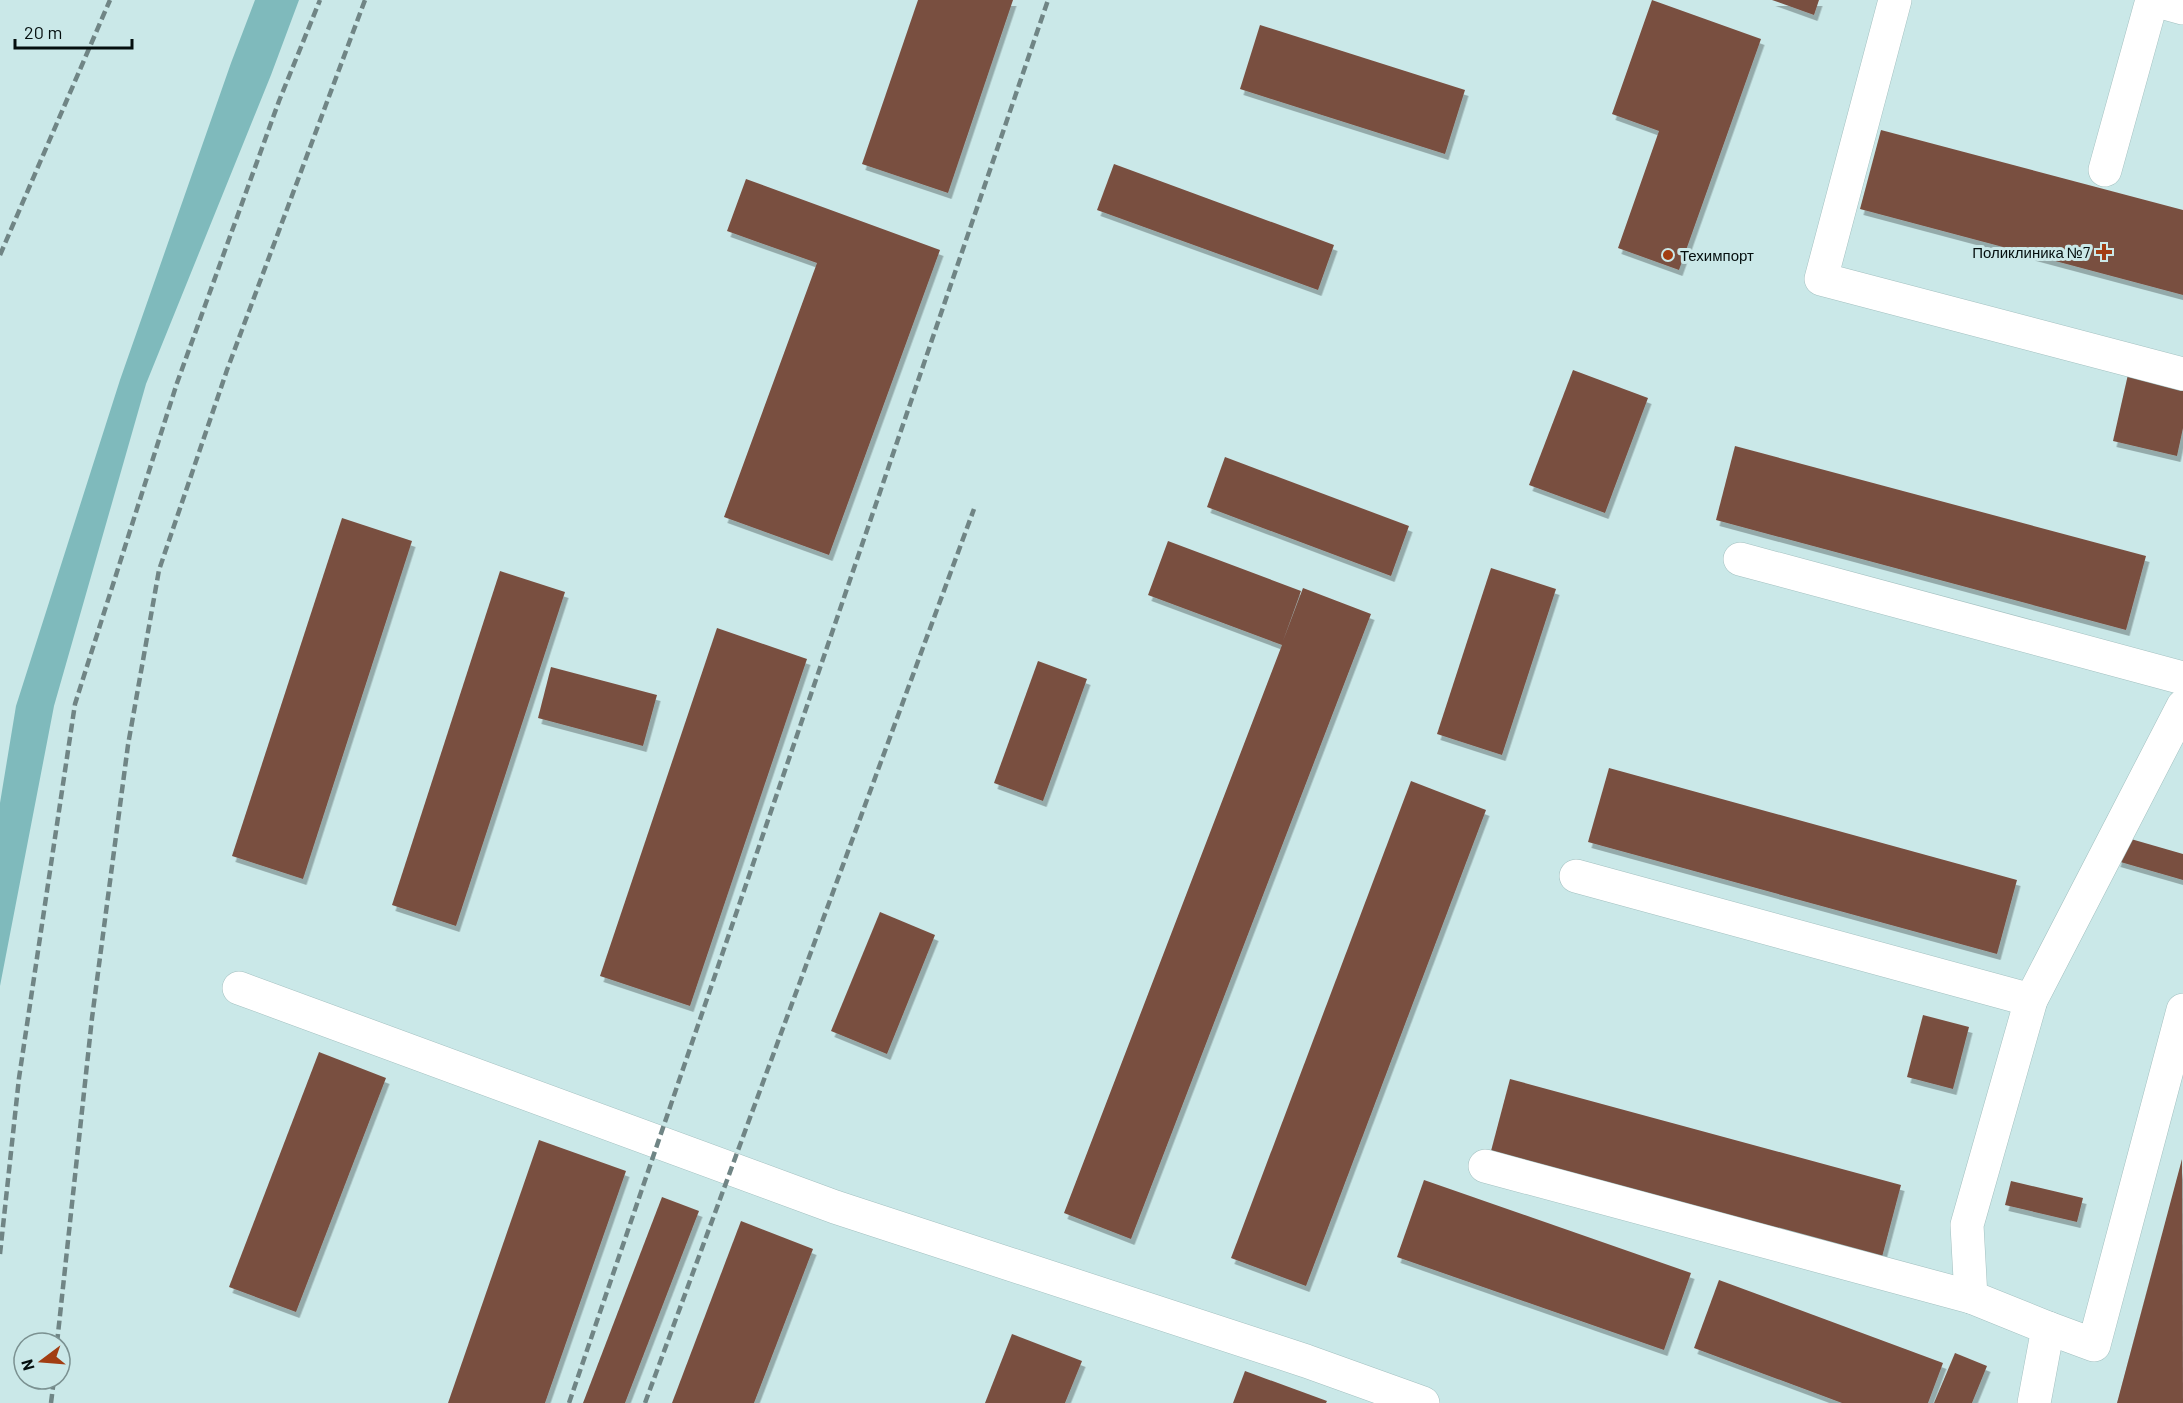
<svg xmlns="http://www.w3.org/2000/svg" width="2183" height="1403" font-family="Barlow,sans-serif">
<defs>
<filter id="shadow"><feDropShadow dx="3.5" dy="6" stdDeviation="0" flood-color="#0004"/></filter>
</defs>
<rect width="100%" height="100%" fill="#cae8e8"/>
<polygon fill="#7fbabc" points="255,0 299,0 271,75 146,384 54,706 0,986 0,803 16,706 120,380 231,63"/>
<g fill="#794f41" filter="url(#shadow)">
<polygon points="918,0 1013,0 948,193 862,164"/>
<polygon points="1652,0 1761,39 1679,270 1618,248 1659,131 1612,114"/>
<polygon points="1772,0 1819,0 1814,15"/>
<polygon points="1260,25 1465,90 1445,154 1240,89"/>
<polygon points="1881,130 2183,210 2183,295 1860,209"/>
<polygon points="1114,164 1334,245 1318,290 1097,210"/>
<polygon points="746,179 940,250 829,555 724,517 817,263 727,231"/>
<polygon points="1573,370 1648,398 1605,513 1529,485"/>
<polygon points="2129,370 2183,383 2183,428 2177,456 2113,441"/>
<polygon points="1735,446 2146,556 2126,630 1716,520"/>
<polygon points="1225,457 1409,526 1391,576 1207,507"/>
<polygon points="342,518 412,541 303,879 232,856"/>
<polygon points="1168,541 1301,591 1283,641 1303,588 1371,614 1131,1239 1064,1213 1282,645 1148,595"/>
<polygon points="1491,568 1556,589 1502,755 1437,734"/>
<polygon points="500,571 565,592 456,926 392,905"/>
<polygon points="717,628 807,659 690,1006 600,976"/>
<polygon points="1038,661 1087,679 1043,801 994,783"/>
<polygon points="551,667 657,695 643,746 538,718"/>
<polygon points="1609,768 2017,880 1997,954 1588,842"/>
<polygon points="1411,781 1486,810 1306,1286 1231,1258"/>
<polygon points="2124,837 2183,854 2183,880 2117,861"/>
<polygon points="880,912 935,935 887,1054 831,1031"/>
<polygon points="1923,1015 1969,1027 1953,1089 1907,1077"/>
<polygon points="319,1052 386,1078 296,1312 229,1287"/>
<polygon points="1510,1079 1901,1185 1882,1257 1491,1151"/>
<polygon points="539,1140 626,1171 545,1403 448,1403"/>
<polygon points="2182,1159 2183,1403 2117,1403"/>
<polygon points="1424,1180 1691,1273 1664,1350 1397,1257"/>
<polygon points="2011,1181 2083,1198 2077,1222 2005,1205"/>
<polygon points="662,1197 699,1211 625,1403 583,1403"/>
<polygon points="741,1221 813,1249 754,1403 672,1403"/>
<polygon points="1719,1280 1943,1363 1928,1403 1842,1403 1694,1348"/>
<polygon points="1012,1334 1082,1361 1065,1403 985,1403"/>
<polygon points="1955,1353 1987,1366 1972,1403 1934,1403"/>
<polygon points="1245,1371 1327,1401 1326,1403 1233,1403"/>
</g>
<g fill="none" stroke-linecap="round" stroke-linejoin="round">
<defs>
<g id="minor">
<polyline points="1895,0 1821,279 2183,374"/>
<polyline points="2154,0 2183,8"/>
<polyline points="2105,170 2152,0"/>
<polyline points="1740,559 2183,678"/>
<polyline points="1576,876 2031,1000"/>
<polyline points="239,988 835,1207 1306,1361 1423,1403"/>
<polyline points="1485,1166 1971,1297"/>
<polyline points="2048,1328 2094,1345 2183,1010"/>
<polyline points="2034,1403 2048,1328 1971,1297 1967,1225 2031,1000 2183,706"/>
</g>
</defs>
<use href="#minor" stroke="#a3c0c0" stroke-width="34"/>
<use href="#minor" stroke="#fff" stroke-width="33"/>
<g stroke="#708585" stroke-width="4.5" stroke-dasharray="9 4.5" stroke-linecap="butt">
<polyline points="0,255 110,0"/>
<polyline points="0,1254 19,1078 75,704 177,383 279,101 320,0"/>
<polyline points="57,1343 92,1018 128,745 159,570 227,370 365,0"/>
<polyline points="51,1403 54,1379"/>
<polyline points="569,1403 1048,0"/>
<polyline points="645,1403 974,509"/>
</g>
</g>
<g fill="#a23d12" stroke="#cae8e8" stroke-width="2">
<path d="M2101 243h6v6h6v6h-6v6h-6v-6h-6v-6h6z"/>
<circle cx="1668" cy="255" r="6"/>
</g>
<g text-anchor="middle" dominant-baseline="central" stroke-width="6" stroke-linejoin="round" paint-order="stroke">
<g font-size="15" fill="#040e0e" stroke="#cae8e8" text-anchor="end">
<text x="2090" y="252">Поликлиника №7</text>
<text x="1680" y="255" text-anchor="start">Техимпорт</text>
</g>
</g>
<g transform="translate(42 1361) rotate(254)"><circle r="28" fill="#cae8e8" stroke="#7b9191" stroke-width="1.5"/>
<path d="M0-4.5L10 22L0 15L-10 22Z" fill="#a23d12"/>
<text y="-9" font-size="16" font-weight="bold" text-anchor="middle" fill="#040e0e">N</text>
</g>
<path d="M15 39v9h117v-9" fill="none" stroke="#040e0e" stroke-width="3"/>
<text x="24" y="39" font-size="18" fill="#040e0e" stroke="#cae8e8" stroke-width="4.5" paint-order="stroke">20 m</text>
</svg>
